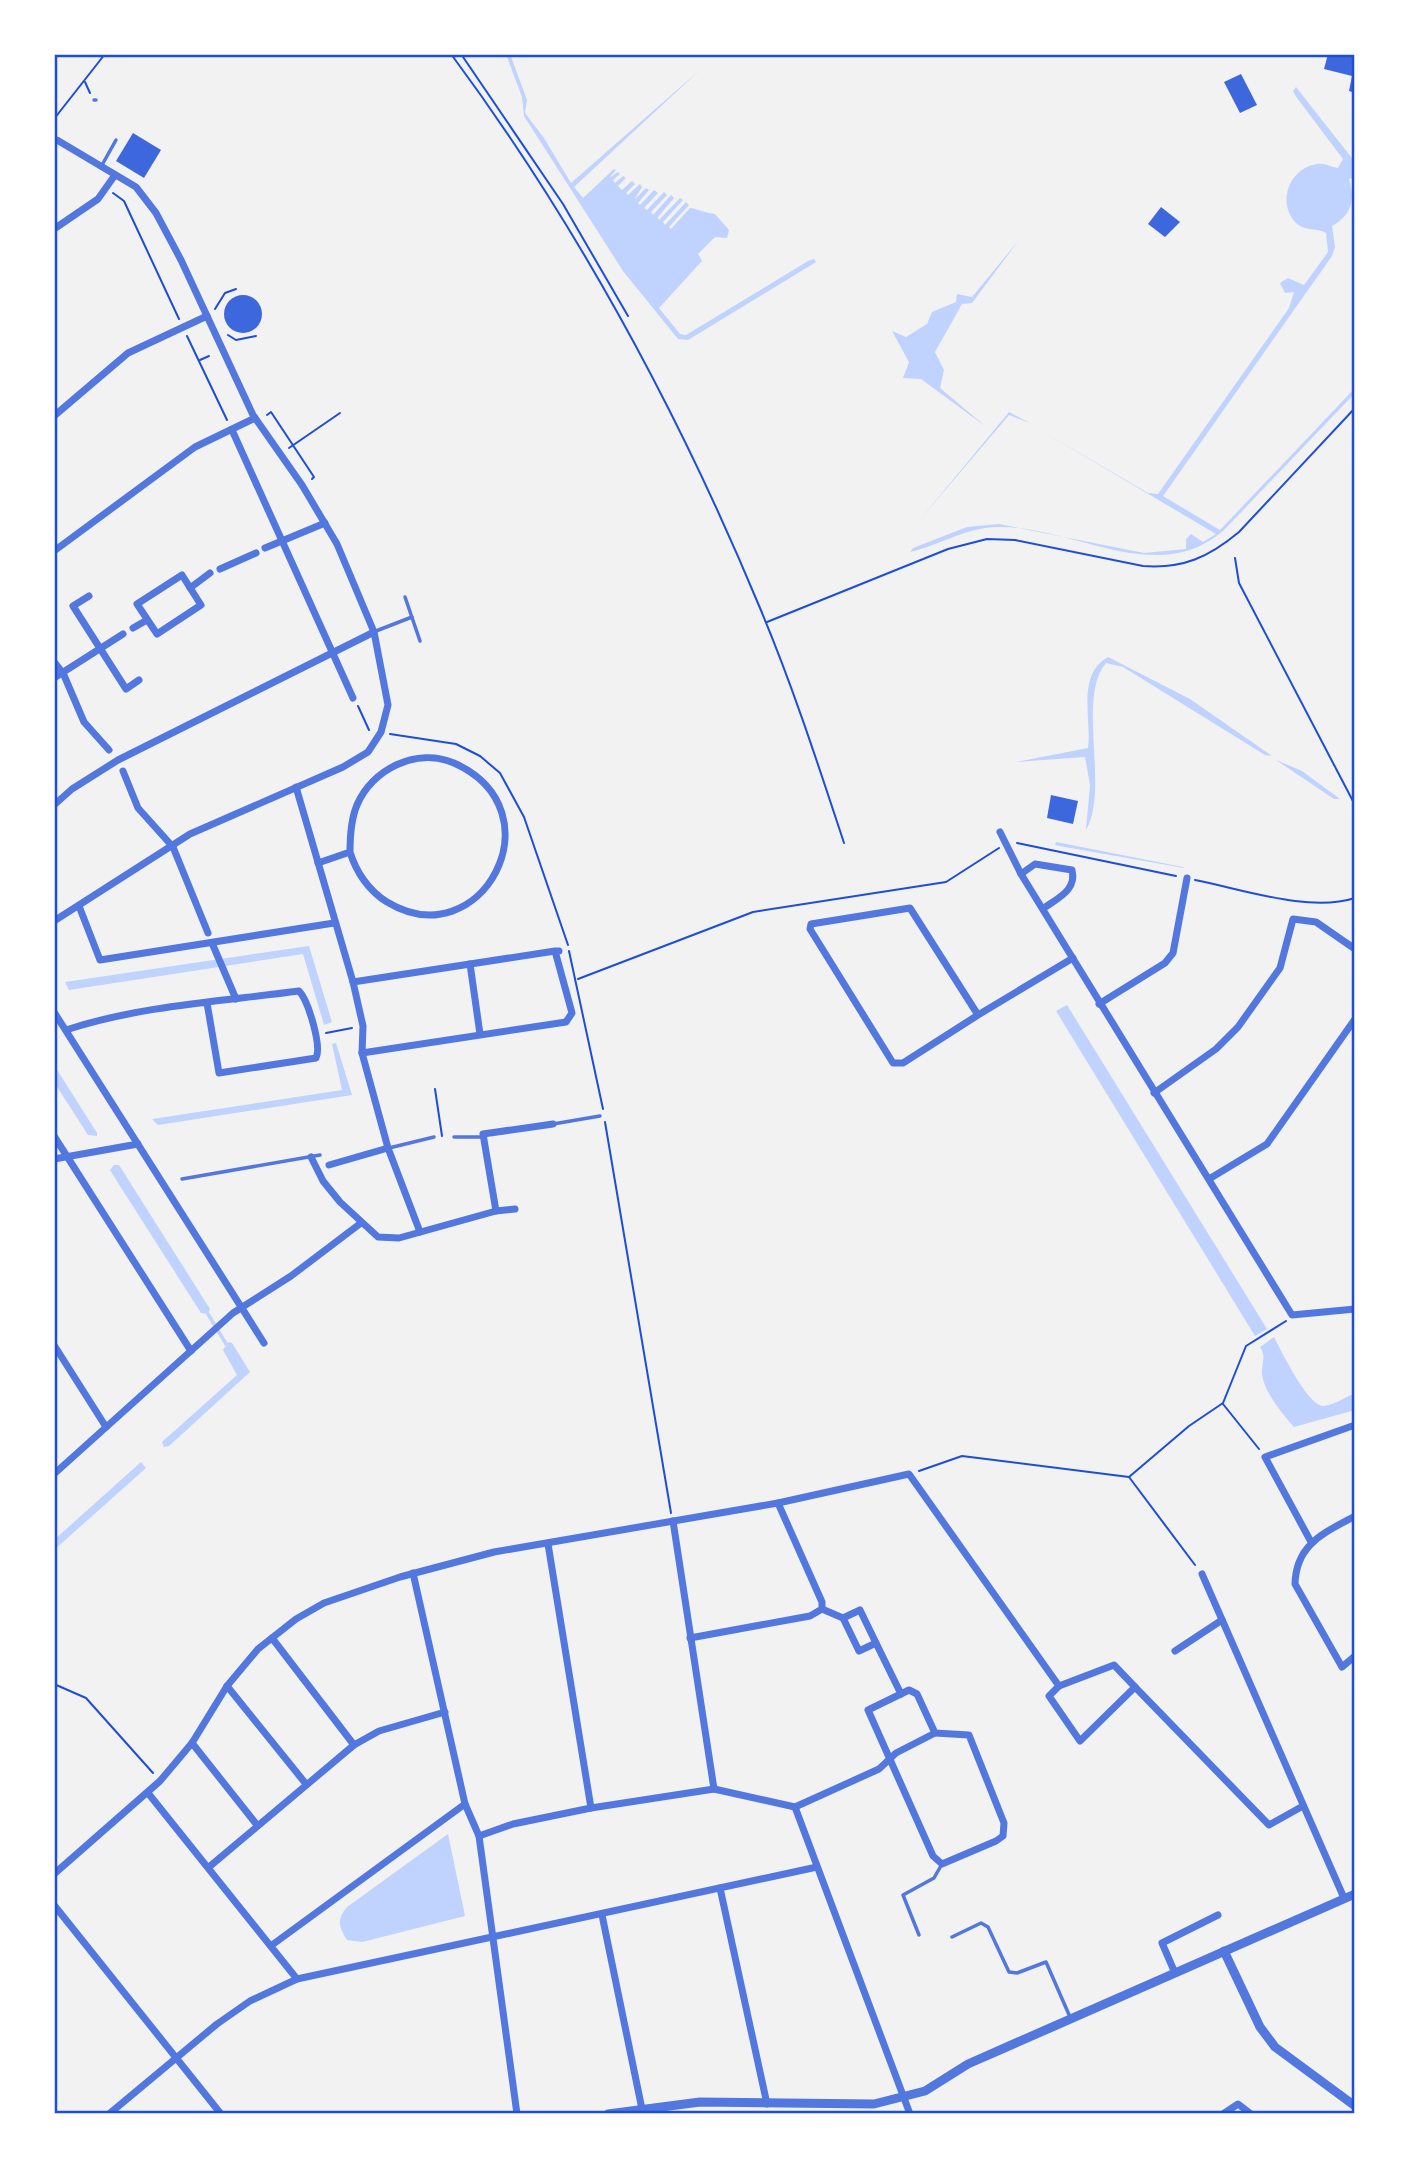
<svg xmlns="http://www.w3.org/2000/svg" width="1409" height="2168" font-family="'Source Sans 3',sans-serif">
<rect width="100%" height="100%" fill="#f2f2f2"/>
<g fill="#bfd3fe">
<path d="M506,54H510L527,100L525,113L544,138L571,183L701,69L574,187L583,198L614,169L616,170L609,178L618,172L620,174L613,180L615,183L623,176L626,178L618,186L622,190L632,181L635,184L626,193L628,195L640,184L642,187L634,200L646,188L649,190L638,203L640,205L654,190L658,193L644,208L647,210L664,192L667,195L651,212L653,215L671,195L674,198L658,217L659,220L680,198L683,200L663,222L665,225L686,202L689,205L669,227L671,229L690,208C695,208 706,213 715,214L729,230L727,238L715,237L698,254L702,261L659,308L680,334L686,335L808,261L814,259L816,262L688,340L678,339L623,271L524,116L522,97Z"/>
<path d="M1296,87L1355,162V177L1349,179C1355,200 1352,215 1332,226L1335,247L1332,256L1163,496L1220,530L1355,388V393L1224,530C1157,589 1073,525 997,527C965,528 940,545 910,552L913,548L967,527L999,524L1144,553L1186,549V539L1191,534L1203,542L1216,534L1035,427L1148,493L1158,494L1289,308L1294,292L1285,293L1280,283L1288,278L1304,285L1328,252L1326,233C1316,227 1306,232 1296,223C1276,202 1290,168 1317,164C1325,163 1331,167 1338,168L1343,159L1297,98L1293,91Z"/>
<polygon points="1019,240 972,303 962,304 935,352 944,370 940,388 985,426 921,379 903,378 909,362 892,331 906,337 927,324 932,312 956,302 957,294 972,297"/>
<polygon points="1009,412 1030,423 1009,415 919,521"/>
<path d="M1108,657L1190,699L1272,756L1265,755L1123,667L1106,663C1076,698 1110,788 1086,830L1090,785L1085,757L1016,762L1088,748C1092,720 1076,675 1108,657Z"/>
<polygon points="1276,760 1302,771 1340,799 1334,799"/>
<polygon points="1056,842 1183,867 1184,868 1065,847 1055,845"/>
<polygon points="309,946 332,1022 324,1025 303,954 69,990 65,982"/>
<polygon points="1067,1005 1267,1329 1255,1336 1056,1011"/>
<polygon points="336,1043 352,1095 158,1125 152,1119 342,1090 332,1044"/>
<polygon points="54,1065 97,1133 97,1136 88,1135 54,1082"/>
<polygon points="114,1165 119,1165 210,1309 208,1314 201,1313 120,1186 110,1170"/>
<path d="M1274,1337C1281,1350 1308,1407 1324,1406C1334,1405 1346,1397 1355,1393V1410L1294,1427C1283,1415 1264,1392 1262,1374C1261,1363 1267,1357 1260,1347Z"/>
<polygon points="228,1342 232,1343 250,1372 169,1446 164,1447 162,1442 237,1375 223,1350"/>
<polygon points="141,1462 146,1468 54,1550 54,1540"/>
<path d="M448,1834L465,1916L362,1942L347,1940C338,1926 337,1919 347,1907Z"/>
</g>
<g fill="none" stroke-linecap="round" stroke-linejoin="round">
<polyline stroke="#bfd3fe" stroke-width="3.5" points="208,1314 226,1344"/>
</g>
<g fill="#3d67dc">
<polygon points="1328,54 1355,54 1355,93 1349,91 1352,76 1324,69"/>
<polygon points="1241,74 1257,105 1240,113 1224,82"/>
<polygon points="133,133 161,150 144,178 116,161"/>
<polygon points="1161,207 1180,222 1165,237 1148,224"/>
<circle cx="243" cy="314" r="19"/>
<polygon points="1051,795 1078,801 1073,824 1047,818"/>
</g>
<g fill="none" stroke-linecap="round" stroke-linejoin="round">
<g stroke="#1d4ed8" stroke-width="2">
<path d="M451,54C577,224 679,413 760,608C792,684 818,764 844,843"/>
<polyline points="461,54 563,204 628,316"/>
<polyline points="85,82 90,93"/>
<polyline points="54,119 105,54"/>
<polyline points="113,193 124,201 179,319"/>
<polyline points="215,309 225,293 236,289"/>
<polyline points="228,335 236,340 256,336"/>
<polyline points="187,336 227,420"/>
<polyline points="200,360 209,356"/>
<polyline points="267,415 271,412 314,477 312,479"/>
<polyline points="289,448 340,413"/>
<polyline points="1235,558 1239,583 1355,805"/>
<path d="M767,622L948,549L987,539L1015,540L1143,566C1183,569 1209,557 1239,532L1355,408"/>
<polyline points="358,706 369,730"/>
<polyline points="390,734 456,744 480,756 500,773 524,817 568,945"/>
<polyline points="1017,843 1176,876"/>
<path d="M1195,880C1242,889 1309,913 1355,898"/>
<polyline points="569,951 603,1109"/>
<polyline points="578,979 753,912 946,882 999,848"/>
<polyline points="326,1033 352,1028"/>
<polyline points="435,1089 442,1136"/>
<polyline points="605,1122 671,1513"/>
<polyline points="1223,1404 1259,1449"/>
<polyline points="919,1471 962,1456 1129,1477 1195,1565"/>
<polyline points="1129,1477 1189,1426 1223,1403 1246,1346 1286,1321"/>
<polyline points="54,1684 86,1698 153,1773"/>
</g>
<g stroke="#5277de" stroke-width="3.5">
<polyline points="94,100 96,100"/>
<polyline points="102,165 116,140"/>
<polyline points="405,597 420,641"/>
<polyline points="376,631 412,617"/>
<polyline points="553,1124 600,1116"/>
<polyline points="454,1137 483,1137"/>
<polyline points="389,1148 434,1137"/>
<polyline points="182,1179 320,1155"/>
<polyline points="919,1935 903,1895 934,1878 942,1864"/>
<polyline points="952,1937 981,1923 988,1927 1009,1972 1017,1973 1046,1962 1070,2017"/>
</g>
<g stroke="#5277de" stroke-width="7">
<polyline points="54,142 57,140 136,187 156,213 181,260 253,415 302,485 337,544 374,632 388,705 381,732 368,752 343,767 190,834 54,921"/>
<polyline points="54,229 98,199 115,175"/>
<polyline points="54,416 128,353 207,316"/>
<polyline points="232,430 353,698"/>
<polyline points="265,548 325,523"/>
<polyline points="54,551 195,447 255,418"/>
<polyline points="220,569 256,553"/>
<polygon points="182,575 201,605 157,634 137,604"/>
<polyline points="190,588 210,573"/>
<polyline points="89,596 73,606 126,689 139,680"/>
<polyline points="133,628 147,620"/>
<polyline points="54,662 63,673 84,722 109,750"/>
<polyline points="54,678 123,634"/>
<polyline points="123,771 138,808 173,847 208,933"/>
<polyline points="296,787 353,982"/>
<polyline points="54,805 72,789 118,760 374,632"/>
<polyline points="1000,832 1021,874 1292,1315 1355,1309"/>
<path d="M318,863L350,852C350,836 351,819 357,805C372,769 417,747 454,763C561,811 481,959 387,902C369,891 356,872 350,852"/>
<path d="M1021,874L1035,864L1072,870C1077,890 1058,898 1044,908"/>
<polyline points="79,906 100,960 334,923"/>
<polyline points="212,943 236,999"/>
<polyline points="555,951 572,1013 566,1022 362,1053 363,1026 353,982 555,951 559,951"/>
<polyline points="470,964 480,1034"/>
<polyline points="1099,1004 1165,963 1173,953 1187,878"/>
<polyline points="54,1012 264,1343"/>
<polyline points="978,1015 903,1063 893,1063 810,929 811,924 910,908 978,1015 1073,958"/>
<path d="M66,1030C138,1006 224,1001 299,991C308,1000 322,1046 316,1058L219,1073L207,1003"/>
<polyline points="362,1053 388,1148 420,1232"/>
<polyline points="1154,1093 1216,1049 1238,1027 1280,968 1293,919 1316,922 1355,949"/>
<polyline points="54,1136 191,1351"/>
<polyline points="311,1157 323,1181 340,1202 378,1237 399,1238 496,1211 483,1134 553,1124"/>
<polyline points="54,1159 138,1144"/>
<polyline points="329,1165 388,1148"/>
<polyline points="1209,1179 1267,1144 1355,1019"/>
<polyline points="496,1211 515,1209"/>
<polyline points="54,1345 106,1427"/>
<polyline points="54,1474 233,1313 291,1276 361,1223"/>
<path d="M1355,1516C1324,1533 1296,1544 1295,1584L1342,1667L1355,1656"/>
<polyline points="673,1521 714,1789"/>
<polyline points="1310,1540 1265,1457 1355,1425"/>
<polyline points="548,1544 591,1808"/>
<polyline points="413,1573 465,1804 479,1836 517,2114"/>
<polyline points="1202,1574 1344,1898"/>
<polyline points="822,1609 843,1618 859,1651 876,1643 901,1694"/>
<polyline points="843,1618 860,1610 876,1643"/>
<polyline points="272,1638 354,1745"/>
<polyline points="690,1638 810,1616 822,1609 822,1602 778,1503"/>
<polyline points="1175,1651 1222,1620"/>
<polyline points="227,1686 306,1784"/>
<polyline points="1059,1686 1114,1665 1135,1687"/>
<polygon points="909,1690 917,1694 935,1733 969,1735 1004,1823 1003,1836 996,1841 942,1864 933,1856 868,1710"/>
<polyline points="192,1743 257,1825"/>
<polyline points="148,1793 297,1979"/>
<polyline points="795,1807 910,2114"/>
<polyline points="795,1807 879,1769 896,1753 935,1733"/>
<polyline points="479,1836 513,1824 591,1808 714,1789 795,1807"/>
<polyline points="209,1867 354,1745 379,1731 445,1712"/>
<polyline points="54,1874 160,1781 192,1743 227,1686 258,1649 296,1619 324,1603 400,1577 494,1552 778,1503 909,1474 1059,1686 1049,1696 1080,1741 1135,1687 1269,1825 1303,1806"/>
<polyline points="720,1888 767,2104"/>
<polyline points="54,1905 221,2114"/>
<polyline points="602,1915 642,2109"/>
<polyline points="272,1945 465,1804"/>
<polyline points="1175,1973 1162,1943 1218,1915"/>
<polyline points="109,2114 217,2024 250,2001 297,1979 817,1867"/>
<polyline points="1223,2114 1238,2104 1251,2114"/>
</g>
<g stroke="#5277de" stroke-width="9">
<polyline points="1224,1951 1260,2027 1275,2047 1355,2106"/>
<polyline points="608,2114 700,2102 874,2104 925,2091 968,2064 1355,1894"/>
</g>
</g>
<rect width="1409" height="2168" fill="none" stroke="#ffffff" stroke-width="112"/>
<rect x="56" y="56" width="1297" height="2056" fill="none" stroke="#1d4ed8" stroke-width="2.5"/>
</svg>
